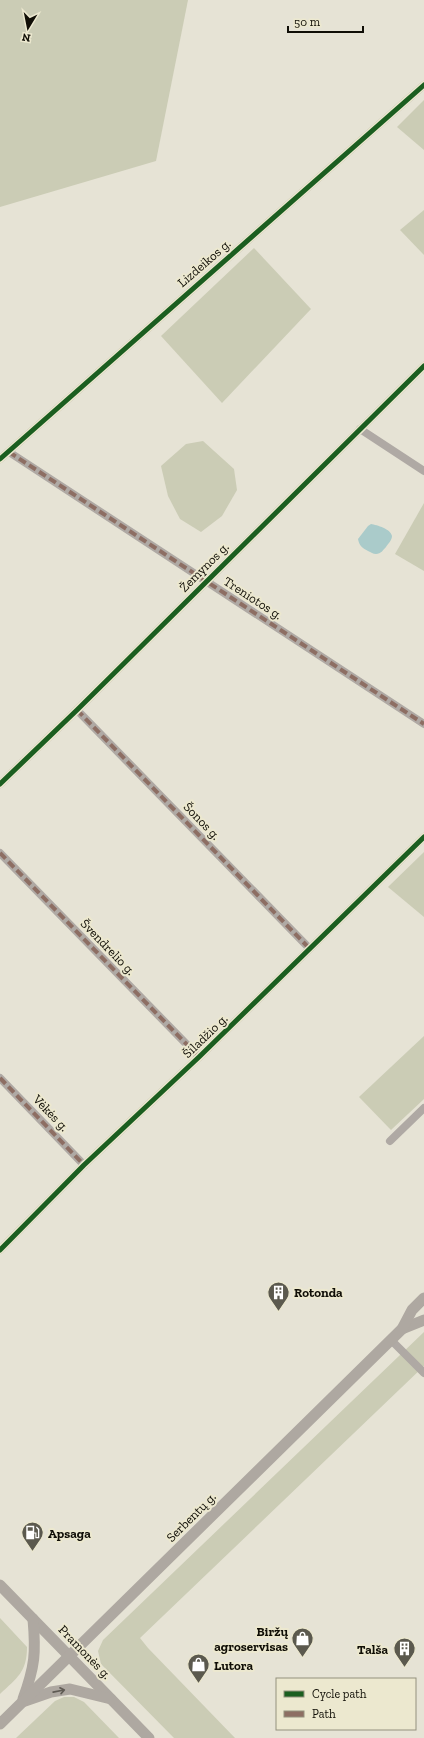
<svg xmlns="http://www.w3.org/2000/svg" width="424" height="1738" font-family="'Zilla Slab',serif">
<rect width="100%" height="100%" fill="#e6e3d5"/>
<g fill="#cbccb5">
<polygon points="0,0 188,0 156,161 0,207"/>
<polygon points="424,100 424,150 397,127"/>
<polygon points="424,210 424,255 400,230"/>
<polygon points="254,248 311,309 222,403 161,336"/>
<polygon points="203,441 234,469 237,490 222,516 201,532 180,519 168,496 161,466 186,444"/>
<polygon points="424,503 424,571 395,554"/>
<polygon points="424,852 424,917 388,887"/>
<polygon points="424,1036 424,1099 391,1130 359,1097"/>
<polygon points="424,1332 424,1366 140,1638 148,1648 235,1738 174,1738 101,1664 98,1651 103,1640"/>
<path d="M0,1618L27,1647C27,1672 17,1678 0,1694Z"/>
<polygon points="64,1697 74,1697 84,1702 119,1738 16,1738 55,1701"/>
</g>
<path fill="#aacbca" d="M371,524C377,525 391,529 392,536C392,540 388,544 386,547C383,550 381,554 376,554C373,554 371,552 368,551C362,548 359,545 358,539L368,526Z"/>
<g fill="none" stroke-linecap="round" stroke-linejoin="round">
<g stroke="#afa9a4" stroke-width="8">
<polyline points="360,429 424,471"/>
<polyline points="9,452 424,724"/>
<polyline points="0,459 424,85"/>
<polyline points="77,710 309,948"/>
<polyline points="0,784 77,710 424,366"/>
<polyline points="0,853 199,1057"/>
<polyline points="0,1078 84,1165"/>
<polyline points="390,1141 424,1108"/>
<polyline points="0,1250 84,1165 199,1057 424,837"/>
<polyline points="391,1340 424,1373"/>
</g>
<g stroke="#aea8a1" stroke-width="11">
<polyline points="402,1329 424,1320"/>
<polyline points="0,1585 149,1738"/>
<path d="M23,1699C35,1666 36,1653 33,1619"/>
<polyline points="25,1701 51,1692 70,1689 111,1699"/>
<polyline points="0,1724 402,1329 412,1310 424,1298"/>
</g>
<g stroke="#8d6e63" stroke-width="4" stroke-dasharray="8 4" stroke-linecap="butt">
<polyline points="9,452 424,724"/>
<polyline points="77,710 309,948"/>
<polyline points="0,853 199,1057"/>
<polyline points="0,1078 84,1165"/>
</g>
<defs>
<g id="cycleway">
<polyline points="0,459 424,85"/>
<polyline points="0,784 77,710 424,366"/>
<polyline points="0,1250 84,1165 199,1057 424,837"/>
</g>
</defs>
<use href="#cycleway" stroke="#ece8cf" stroke-width="8"/>
<use href="#cycleway" stroke="#1b5e20" stroke-width="5"/>
</g>
<defs><path id="oneway-shaft" d="M-6 0H5M1.5-3L5.5 0L1.5 3" fill="none" stroke-width="1.6" stroke-linecap="round" stroke-linejoin="round"/></defs>
<use stroke="#5f5b54" href="#oneway-shaft" transform="translate(59 1691) rotate(-11)"/>
<defs>
<symbol id="building-pin" viewBox="-11 -11 22 30"><path d="M0 17L-7.5 6A9.5 9.5 0 1 1 7.5 6Z" fill="#5b594e" stroke="#ece8cf"/><path d="M-4-6H4V6H1V3H-1V6H-4ZM-2.5-4.3h1.7v1.8h-1.7ZM.8-4.3h1.7v1.8H.8ZM-2.5-1h1.7V.8h-1.7ZM.8-1h1.7V.8H.8Z" fill="#fff"/></symbol>
<symbol id="fuel-pin" viewBox="-11 -11 22 30"><path d="M0 17L-7.5 6A9.5 9.5 0 1 1 7.5 6Z" fill="#5b594e" stroke="#ece8cf"/><path d="M-5.5-6h7V0h2V4h1.3V-2.5L3-4.5l.8-.8L6-3V5H2.5V1h-1V6h-7ZM-4.2-4.7v3.2H.2V-4.7Z" fill="#fff"/></symbol>
<symbol id="shop-pin" viewBox="-11 -11 22 30"><path d="M0 17L-7.5 6A9.5 9.5 0 1 1 7.5 6Z" fill="#5b594e" stroke="#ece8cf"/><path d="M-5-2.5h2.3a2.7 3.5 0 0 1 5.4 0H5L5.5 6h-11ZM-1.5-2.5h3a1.5 2.3 0 0 0-3 0Z" fill="#fff"/></symbol>
</defs>
<g fill-rule="evenodd">
<use href="#building-pin" x="266" y="1280" width="25" height="34"/>
<use href="#fuel-pin" x="20" y="1520" width="25" height="34"/>
<use href="#shop-pin" x="290" y="1626" width="25" height="34"/>
<use href="#building-pin" x="392" y="1636" width="25" height="34"/>
<use href="#shop-pin" x="186" y="1652" width="25" height="34"/>
</g>
<g text-anchor="middle" dominant-baseline="central" stroke-width="4" stroke-linejoin="round" paint-order="stroke">
<g font-size="13" fill="#100e06" stroke="#ece8cf">
<text transform="translate(204 263) rotate(-41)">Lizdeikos g.</text>
<text transform="translate(204 567) rotate(-45)">Žemynos g.</text>
<text transform="translate(253 598) rotate(33)">Treniotos g.</text>
<text transform="translate(202 821) rotate(46)">Šonos g.</text>
<text transform="translate(108 947) rotate(46)">Švendrelio g.</text>
<text transform="translate(205 1036) rotate(-44)">Šiladžio g.</text>
<text transform="translate(51 1113) rotate(46)">Vėkės g.</text>
<text transform="translate(191 1517) rotate(-45)">Serbentų g.</text>
<text transform="translate(85 1652) rotate(46)">Pramonės g.</text>
</g>
<g font-size="13" font-weight="bold" fill="#100e06" stroke="#ece8cf" text-anchor="start">
<text x="294" y="1292">Rotonda</text>
<text x="48" y="1533">Apsaga</text>
<text x="288" y="1631" text-anchor="end">Biržų<tspan x="288" dy="15">agroservisas</tspan></text>
<text x="388" y="1649" text-anchor="end">Talša</text>
<text x="214" y="1665">Lutora</text>
</g>
</g>
<rect x="276" y="1678" width="140" height="52" fill="#ece8cf" stroke="#94917f"/>
<rect x="284" y="1691" width="20" height="6" fill="#1b5e20" stroke="#94917f"/>
<text x="312" y="1698" font-size="12" fill="#100e06">Cycle path</text>
<rect x="284" y="1711" width="20" height="6" fill="#8d6e63" stroke="#94917f"/>
<text x="312" y="1718" font-size="12" fill="#100e06">Path</text>
<g transform="translate(28 28) rotate(190)" stroke="#ece8cf" stroke-width="3" paint-order="stroke">
<path d="M0-3L7 15L0 10L-7 15Z" fill="#100e06"/>
<text y="-6" font-size="11" font-weight="bold" text-anchor="middle" fill="#100e06">N</text>
</g>
<path d="M288 26v6h75v-6" fill="none" stroke="#100e06" stroke-width="2"/>
<text x="294" y="26" font-size="12" fill="#100e06" stroke="#ece8cf" stroke-width="3" paint-order="stroke">50 m</text>
</svg>
